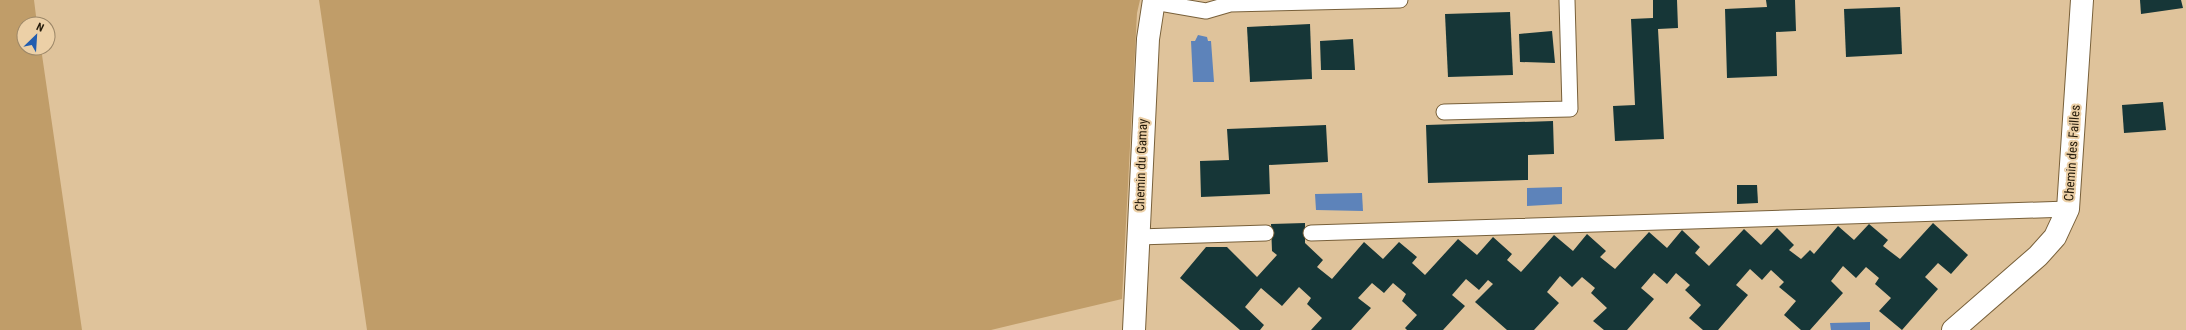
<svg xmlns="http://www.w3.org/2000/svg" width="2186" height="330" font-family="'Roboto Condensed',sans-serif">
<rect width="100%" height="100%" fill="#dfc39b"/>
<g fill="#c09d69">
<polygon points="0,0 34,0 37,24 24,24 24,48 41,48 82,330 0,330"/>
<polygon points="319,0 1140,0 1137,13 1122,299 991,330 367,330"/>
</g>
<g fill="#5d83ba">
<polygon points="1198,35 1207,37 1208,41 1211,41 1214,82 1193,82 1191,41 1195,41"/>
<polygon points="1562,187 1562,204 1527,206 1527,188"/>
<polygon points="1362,193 1363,211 1316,210 1315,194"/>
<polygon points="1870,322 1870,330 1831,330 1830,323"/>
</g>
<g fill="#163637">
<polygon points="1653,0 1677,0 1678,28 1658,29 1664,139 1615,141 1613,106 1635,105 1631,19 1653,18"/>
<polygon points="1766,0 1795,0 1796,31 1776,32 1777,76 1727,78 1725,9 1767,7"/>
<polygon points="2140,0 2181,0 2183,8 2141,14"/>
<polygon points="1900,7 1902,54 1846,57 1844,9"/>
<polygon points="1510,12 1513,75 1448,77 1445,14"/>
<polygon points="1310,24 1312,79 1250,82 1247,27"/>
<polygon points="1552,31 1555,63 1520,62 1519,34"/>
<polygon points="1353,39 1355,70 1321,70 1320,41"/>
<polygon points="2163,102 2166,130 2124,133 2122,105"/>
<polygon points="1553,121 1554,154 1528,155 1528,180 1428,183 1426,125"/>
<polygon points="1326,125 1328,162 1269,165 1270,194 1201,197 1200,161 1229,160 1227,129"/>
<polygon points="1737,185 1757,185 1758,203 1737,204"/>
<polygon points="1305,223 1305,243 1323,260 1317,267 1332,279 1364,242 1383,259 1399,242 1417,257 1412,263 1425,275 1458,239 1477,255 1493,237 1512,254 1507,260 1521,272 1554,235 1573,251 1587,234 1606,251 1600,257 1615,269 1649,232 1667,248 1682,230 1700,247 1695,253 1709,266 1744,229 1761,245 1777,228 1794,245 1789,250 1801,259 1810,250 1814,254 1838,226 1854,240 1869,224 1888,240 1883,246 1900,259 1933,223 1968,255 1951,274 1938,263 1925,277 1938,289 1902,330 1879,311 1891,298 1875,284 1879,278 1866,267 1856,278 1843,266 1831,281 1843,293 1810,330 1801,330 1784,315 1796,301 1779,287 1784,282 1771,270 1762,280 1750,269 1736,285 1748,295 1718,330 1703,330 1689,318 1701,305 1685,290 1690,285 1676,273 1667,284 1654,273 1641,288 1654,299 1627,330 1604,330 1593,321 1607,308 1591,293 1595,288 1582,277 1572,287 1560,276 1547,292 1559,303 1534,330 1507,330 1475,302 1493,284 1488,280 1479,290 1466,279 1452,295 1465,306 1443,330 1407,330 1405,328 1417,315 1402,301 1406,294 1393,283 1384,293 1372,283 1358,298 1371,308 1351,330 1311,330 1322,318 1307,304 1311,298 1299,287 1282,306 1261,288 1245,307 1264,325 1260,330 1240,330 1180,278 1206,247 1227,247 1257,277 1277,255 1272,251 1271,224"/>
</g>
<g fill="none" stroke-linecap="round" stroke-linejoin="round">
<defs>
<g id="lane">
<polyline points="1154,2 1206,11 1230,4 1400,0"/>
<polyline points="1444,112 1570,109 1567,0"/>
<polyline points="1311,233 2068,209"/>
<polyline points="1138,237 1266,233"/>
</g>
<g id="street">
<polyline points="1134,330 1148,39 1154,0"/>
<polyline points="1953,330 2038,256 2055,237 2068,209 2082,0"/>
</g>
</defs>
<use href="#lane" stroke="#78603a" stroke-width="17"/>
<use href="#street" stroke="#78603a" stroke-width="24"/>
<use href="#lane" stroke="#fff" stroke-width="15"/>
<use href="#street" stroke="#fff" stroke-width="22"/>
</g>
<g text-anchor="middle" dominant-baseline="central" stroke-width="4" stroke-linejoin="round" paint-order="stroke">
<g font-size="13" fill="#241a0a" stroke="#ecd0a7">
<text transform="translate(2072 153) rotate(-86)">Chemin des Failles</text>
<text transform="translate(1141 165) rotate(-88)">Chemin du Gamay</text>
</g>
</g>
<g transform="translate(36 36) rotate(25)"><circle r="19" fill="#ecd0a7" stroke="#9c8768"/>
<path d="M0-3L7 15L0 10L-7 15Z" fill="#225daf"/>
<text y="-6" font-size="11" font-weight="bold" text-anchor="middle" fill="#241a0a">N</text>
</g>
</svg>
